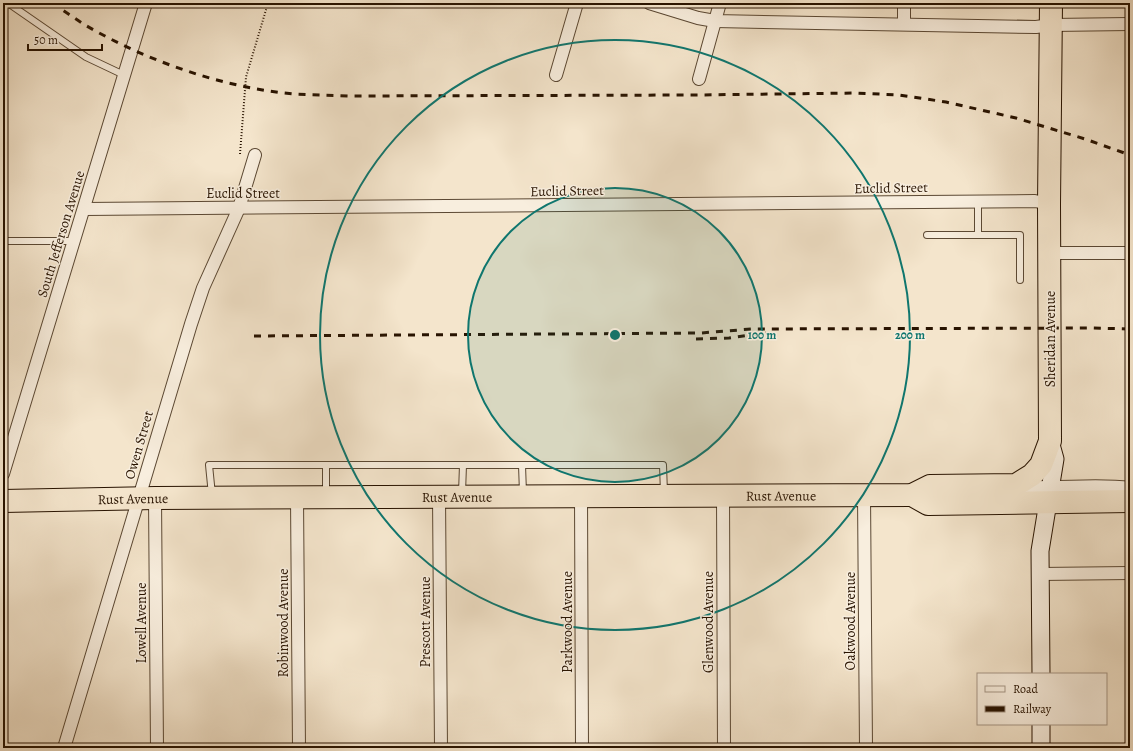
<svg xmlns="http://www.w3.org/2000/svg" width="1133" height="751" font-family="Alegreya,serif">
<rect width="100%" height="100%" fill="#f4e5cc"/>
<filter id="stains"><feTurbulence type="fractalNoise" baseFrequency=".005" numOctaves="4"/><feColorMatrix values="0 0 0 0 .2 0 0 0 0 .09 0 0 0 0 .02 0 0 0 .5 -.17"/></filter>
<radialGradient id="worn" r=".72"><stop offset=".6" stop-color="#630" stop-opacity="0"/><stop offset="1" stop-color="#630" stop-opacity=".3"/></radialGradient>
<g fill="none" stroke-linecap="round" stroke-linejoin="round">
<defs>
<g id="lane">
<polyline points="8,3 86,57 124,75"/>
<polyline points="927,235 978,235 978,202"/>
<polyline points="978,235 1020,235 1020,280"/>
<polyline points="3,241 75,241"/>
<polyline points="326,465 326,494"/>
<polyline points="522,465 523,493"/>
<polyline points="462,493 463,465"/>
<polyline points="212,495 209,465 663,465 664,493"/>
</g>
<g id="street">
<polyline points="649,3 698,18 715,21 1036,27 1051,25 1130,24"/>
<polyline points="904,24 904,3"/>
<polyline points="556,75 577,3"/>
<polyline points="699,79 720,3"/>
<polyline points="84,209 1035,201 1049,204"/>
<polyline points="1050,253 1130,253"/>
<polyline points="3,474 146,3"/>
<path d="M1017,486C1055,490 1093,483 1130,488"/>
<polyline points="723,495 724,748"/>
<polyline points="864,495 866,748"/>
<polyline points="439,496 441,748"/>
<polyline points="581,496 582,748"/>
<polyline points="155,498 157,748"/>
<polyline points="297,498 299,748"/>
<polyline points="1040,574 1130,573"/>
<polyline points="64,748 191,324 203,288 239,208 255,155"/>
</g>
<g id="secondary">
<polyline points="1041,674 1040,551 1055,459 1050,441"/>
<polyline points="1041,724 1041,748"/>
</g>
<g id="highway">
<polyline points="912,495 928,504 1130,501"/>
<path id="s1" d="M3,501L155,498L912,495L930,486L1016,485L1032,475L1041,465L1050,441L1049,204L1051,3"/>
</g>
</defs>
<use href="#lane" stroke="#5b4833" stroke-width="8"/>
<use href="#street" stroke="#5b4833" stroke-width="14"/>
<use href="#secondary" stroke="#281300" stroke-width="19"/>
<use href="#highway" stroke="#281300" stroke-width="24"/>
<polyline stroke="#281300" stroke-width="2" stroke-dasharray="1 2" stroke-linecap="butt" points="240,154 246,77 268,3"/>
<use href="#lane" stroke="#f8eede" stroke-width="6"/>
<use href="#street" stroke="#f8eede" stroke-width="12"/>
<use href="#secondary" stroke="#f8eede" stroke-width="17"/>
<use href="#highway" stroke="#f4e5cc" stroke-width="22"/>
<g stroke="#281300" stroke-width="3" stroke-dasharray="7 7" stroke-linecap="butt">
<path d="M52,3C63,10 74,18 85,25C147,61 221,87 293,94C311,95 329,95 348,96L695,95L855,93L899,95L946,102L1016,118L1085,139L1130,155"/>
<polyline points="254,336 701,333 751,329 1092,328 1130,329"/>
<polyline points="696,339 729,338 766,333"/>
</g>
</g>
<circle cx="615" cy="335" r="147" fill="#0f766e" fill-opacity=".12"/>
<g fill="none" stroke="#0f766e" stroke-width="2">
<circle cx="615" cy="335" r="147"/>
<circle cx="615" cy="335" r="295"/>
</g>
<g text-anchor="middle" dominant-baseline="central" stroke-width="3" stroke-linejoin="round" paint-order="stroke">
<g font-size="14" fill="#281300" stroke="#f8eede">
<text transform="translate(891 188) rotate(-1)">Euclid Street</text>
<text transform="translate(567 191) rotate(-1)">Euclid Street</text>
<text x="243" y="193">Euclid Street</text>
<text transform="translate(61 234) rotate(-73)">South Jefferson Avenue</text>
<text transform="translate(1050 339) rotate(-90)">Sheridan Avenue</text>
<text transform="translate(139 445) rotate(-74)">Owen Street</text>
<text stroke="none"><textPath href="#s1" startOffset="778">Rust Avenue</textPath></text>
<text stroke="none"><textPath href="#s1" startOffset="454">Rust Avenue</textPath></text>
<text stroke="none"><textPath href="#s1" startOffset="130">Rust Avenue</textPath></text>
<text transform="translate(850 621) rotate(-90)">Oakwood Avenue</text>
<text transform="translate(425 622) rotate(-90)">Prescott Avenue</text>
<text transform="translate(567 622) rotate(-90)">Parkwood Avenue</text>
<text transform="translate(708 622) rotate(-90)">Glenwood Avenue</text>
<text transform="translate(141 623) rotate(-90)">Lowell Avenue</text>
<text transform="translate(283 623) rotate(-90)">Robinwood Avenue</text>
</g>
</g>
<circle cx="615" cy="335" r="6" fill="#0f766e" stroke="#f8eede" stroke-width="2"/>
<g font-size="12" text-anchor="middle" font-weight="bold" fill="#0f766e" stroke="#f8eede" stroke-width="3" stroke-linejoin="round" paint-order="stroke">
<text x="762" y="339">100 m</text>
<text x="910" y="339">200 m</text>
</g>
<rect width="1133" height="751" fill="none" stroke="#f4e5cc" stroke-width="16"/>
<rect x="4" y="4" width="1125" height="743" fill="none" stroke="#281300" stroke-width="2"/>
<rect x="8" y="8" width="1117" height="735" fill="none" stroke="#281300"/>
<rect x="977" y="673" width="130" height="52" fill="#f8eede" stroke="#a59685"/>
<rect x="985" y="686" width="20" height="6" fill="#f8eede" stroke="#a59685"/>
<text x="1013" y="693" font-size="12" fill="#281300">Road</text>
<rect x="985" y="706" width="20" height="6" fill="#281300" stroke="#a59685"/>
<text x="1013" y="713" font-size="12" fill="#281300">Railway</text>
<path d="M28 44v6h74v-6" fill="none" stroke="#281300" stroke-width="2"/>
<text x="34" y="44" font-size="12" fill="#281300" stroke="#f8eede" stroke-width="3" paint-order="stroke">50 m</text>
<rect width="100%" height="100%" filter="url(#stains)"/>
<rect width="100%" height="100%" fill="url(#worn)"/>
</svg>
